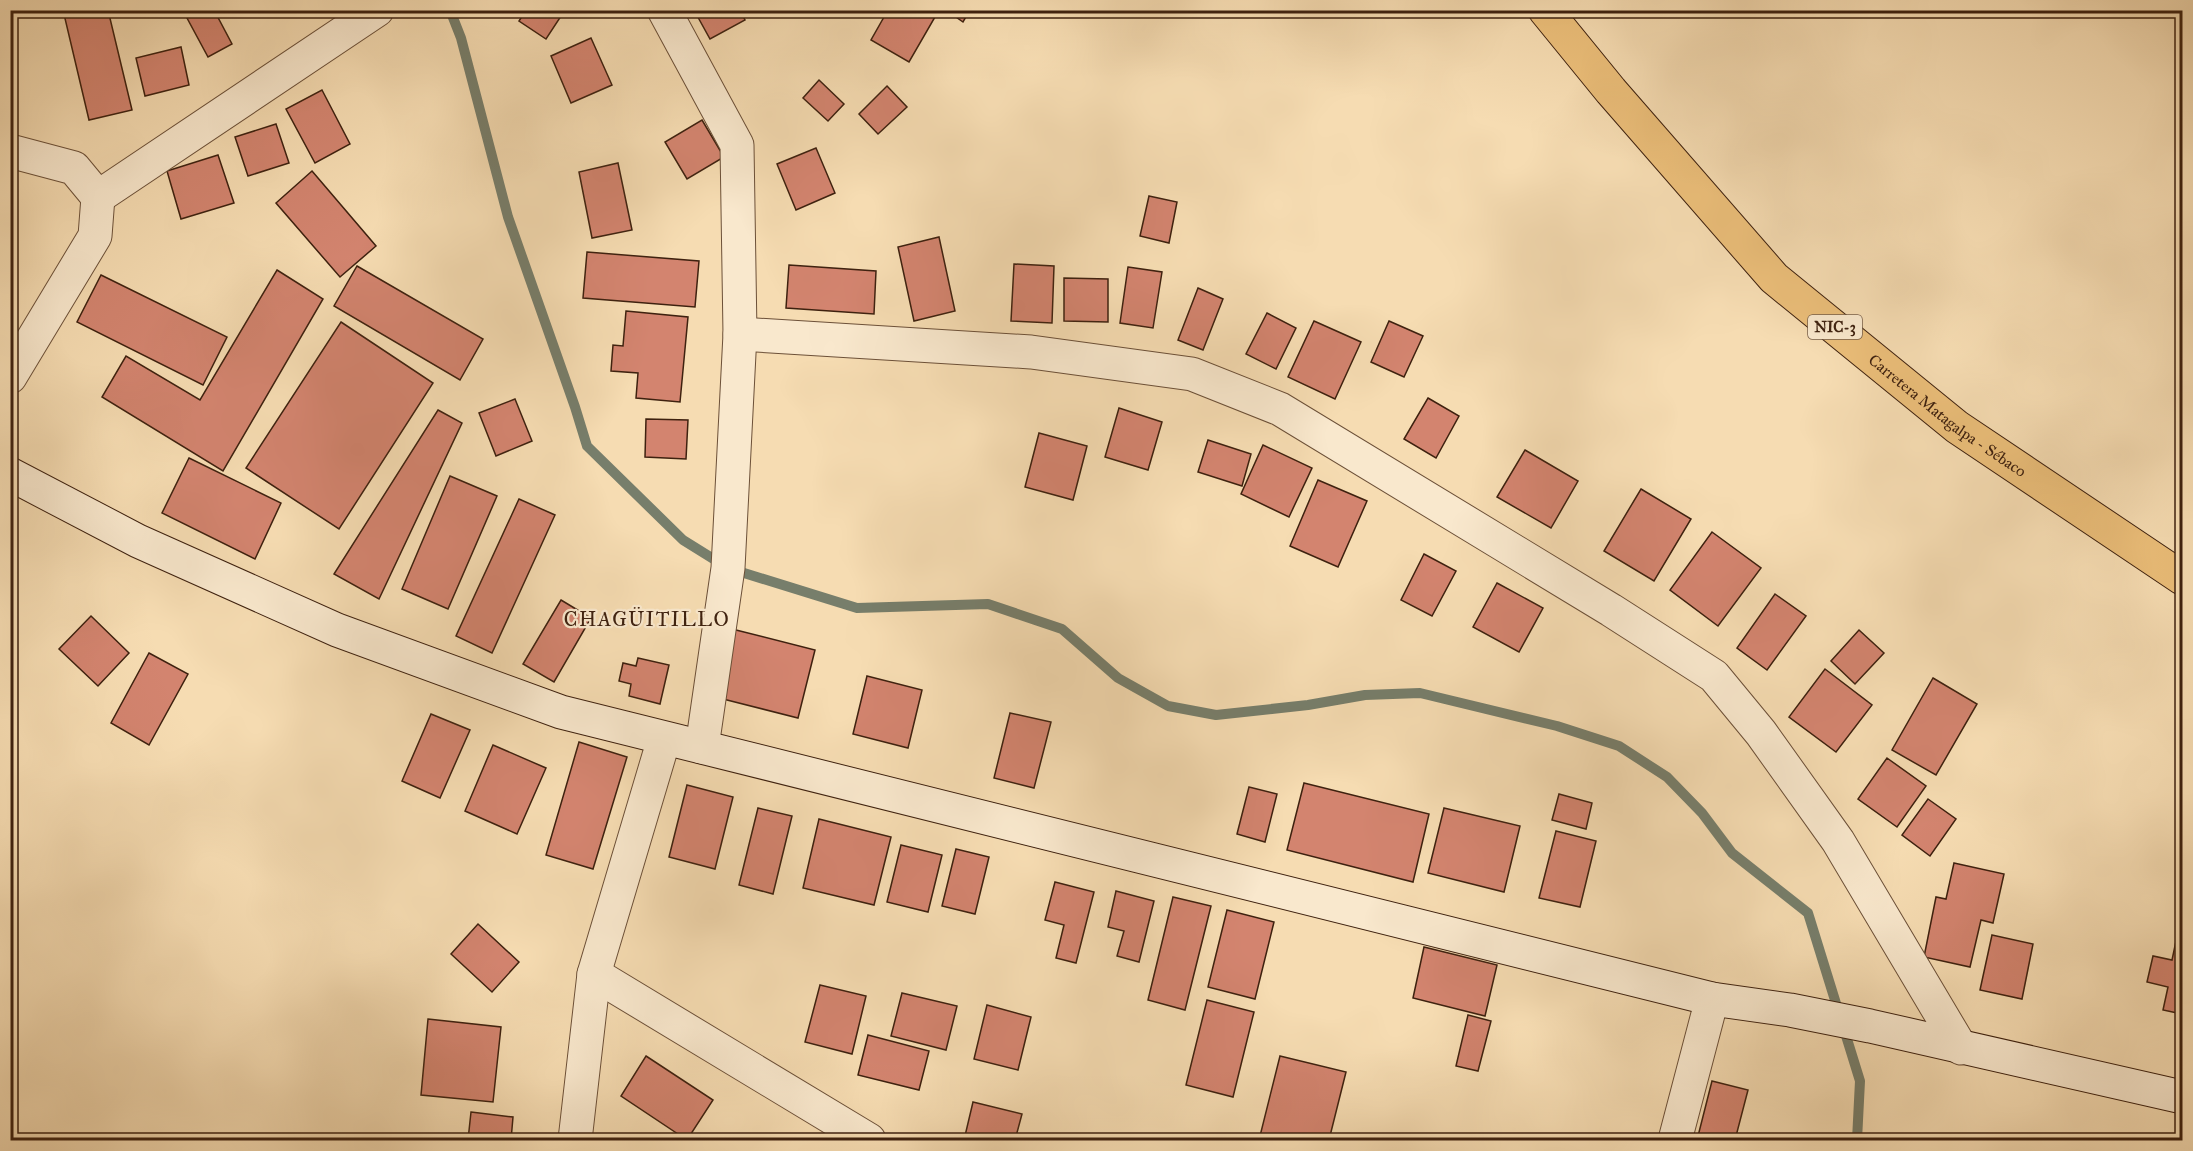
<svg xmlns="http://www.w3.org/2000/svg" width="2193" height="1151" font-family="'IM FELL Great Primer',serif">
<rect width="100%" height="100%" fill="#f6dcb2"/>
<filter id="stains"><feTurbulence type="fractalNoise" baseFrequency=".00333" numOctaves="4"/><feColorMatrix values="0 0 0 0 .2 0 0 0 0 .09 0 0 0 0 .02 0 0 0 .5 -.17"/></filter>
<radialGradient id="worn" r=".72"><stop offset=".6" stop-color="#630" stop-opacity="0"/><stop offset="1" stop-color="#630" stop-opacity=".3"/></radialGradient>
<g fill="none" stroke-linecap="round" stroke-linejoin="round">
<polyline stroke="#777e6b" stroke-width="10" points="450,10 461,38 508,217 575,407 587,446 683,540 728,568 857,608 988,604 1062,629 1118,678 1168,706 1216,715 1308,705 1365,695 1420,693 1557,726 1619,746 1667,777 1702,813 1732,853 1808,913 1860,1081 1857,1140"/>
</g>
<g fill="#d3846f" stroke="#3e210f" stroke-width="1.5">
<polygon points="63,10 108,10 132,110 89,120"/>
<polygon points="200,10 214,10 232,44 208,57 187,18"/>
<polygon points="526,10 565,10 546,39 519,21"/>
<polygon points="694,10 740,10 745,20 710,39"/>
<polygon points="888,10 923,10 935,17 909,62 871,40"/>
<polygon points="946,10 970,10 963,22"/>
<polygon points="591,38 612,85 571,103 551,56"/>
<polygon points="181,47 189,85 145,96 136,58"/>
<polygon points="819,80 844,104 828,121 803,98"/>
<polygon points="887,86 907,107 878,134 859,114"/>
<polygon points="322,90 350,144 315,163 286,109"/>
<polygon points="702,120 724,157 687,179 665,142"/>
<polygon points="276,124 289,163 248,176 235,137"/>
<polygon points="816,148 835,193 796,210 777,164"/>
<polygon points="218,155 234,203 181,219 167,171"/>
<polygon points="618,163 632,230 592,238 579,172"/>
<polygon points="312,171 376,246 340,277 276,203"/>
<polygon points="1149,196 1177,202 1169,243 1140,236"/>
<polygon points="939,237 955,311 914,321 898,247"/>
<polygon points="587,252 699,261 695,307 583,298"/>
<polygon points="1014,264 1054,266 1052,323 1011,321"/>
<polygon points="789,265 876,271 874,314 786,308"/>
<polygon points="357,266 483,339 460,380 334,306"/>
<polygon points="1128,267 1162,272 1153,328 1120,323"/>
<polygon points="277,270 323,299 223,471 102,397 126,356 200,400"/>
<polygon points="101,275 227,337 203,385 77,322"/>
<polygon points="1064,278 1108,279 1108,322 1064,321"/>
<polygon points="1198,288 1223,299 1203,350 1178,340"/>
<polygon points="626,311 688,317 680,402 636,398 638,373 611,371 613,345 623,346"/>
<polygon points="1267,313 1296,328 1276,369 1246,354"/>
<polygon points="1314,321 1361,342 1335,399 1288,377"/>
<polygon points="1389,321 1423,336 1404,377 1371,362"/>
<polygon points="341,322 433,383 339,529 246,468"/>
<polygon points="1428,398 1459,416 1436,458 1404,439"/>
<polygon points="515,399 532,441 496,456 479,413"/>
<polygon points="1119,408 1162,422 1148,470 1105,457"/>
<polygon points="438,410 462,423 379,599 334,574"/>
<polygon points="646,419 688,420 686,459 645,457"/>
<polygon points="1039,433 1087,446 1073,500 1025,487"/>
<polygon points="1208,440 1251,454 1242,486 1198,472"/>
<polygon points="1263,445 1312,468 1289,517 1241,494"/>
<polygon points="1525,450 1578,481 1551,528 1497,497"/>
<polygon points="189,458 281,503 255,559 162,513"/>
<polygon points="450,476 497,496 448,609 402,589"/>
<polygon points="1318,480 1367,501 1338,567 1290,546"/>
<polygon points="1641,489 1691,519 1654,581 1604,551"/>
<polygon points="519,499 555,515 492,653 456,636"/>
<polygon points="1712,532 1761,568 1718,626 1670,590"/>
<polygon points="1424,554 1456,571 1432,616 1401,600"/>
<polygon points="1497,583 1543,608 1519,652 1473,627"/>
<polygon points="1775,594 1806,616 1767,670 1737,648"/>
<polygon points="561,600 591,618 554,682 523,664"/>
<polygon points="91,616 129,653 98,686 59,649"/>
<polygon points="732,629 815,650 798,718 715,697"/>
<polygon points="1859,630 1884,653 1855,684 1831,661"/>
<polygon points="149,653 188,674 149,745 111,723"/>
<polygon points="638,658 669,665 660,704 629,696 631,684 619,681 623,663 636,666"/>
<polygon points="1825,669 1872,705 1836,752 1789,717"/>
<polygon points="867,676 922,690 908,748 853,734"/>
<polygon points="1933,678 1977,704 1936,775 1892,750"/>
<polygon points="1010,713 1051,722 1034,788 994,778"/>
<polygon points="431,714 470,730 440,798 402,781"/>
<polygon points="579,742 627,757 593,869 546,855"/>
<polygon points="493,745 546,768 517,834 465,811"/>
<polygon points="1887,758 1926,786 1897,827 1858,799"/>
<polygon points="1304,783 1429,814 1413,882 1287,850"/>
<polygon points="687,785 733,797 715,869 669,857"/>
<polygon points="1249,787 1277,794 1265,842 1237,834"/>
<polygon points="1559,794 1592,803 1586,829 1552,820"/>
<polygon points="1928,799 1956,819 1930,856 1902,835"/>
<polygon points="758,808 792,816 773,894 739,885"/>
<polygon points="1444,808 1520,826 1504,892 1428,873"/>
<polygon points="819,819 891,837 874,905 803,888"/>
<polygon points="1556,831 1596,841 1580,907 1539,898"/>
<polygon points="901,845 942,855 928,912 887,902"/>
<polygon points="956,849 989,857 975,914 942,906"/>
<polygon points="1954,863 2004,874 1993,923 1981,920 1970,967 1924,957 1936,897 1946,899"/>
<polygon points="1055,882 1094,892 1076,963 1056,958 1064,925 1045,920"/>
<polygon points="1116,891 1154,901 1139,962 1117,956 1124,931 1108,927"/>
<polygon points="1173,897 1211,906 1185,1010 1148,1000"/>
<polygon points="1227,910 1274,922 1255,999 1208,987"/>
<polygon points="478,924 519,962 492,992 451,954"/>
<polygon points="1992,935 2033,944 2022,999 1980,990"/>
<polygon points="2176,941 2182,942 2182,1014 2163,1010 2168,987 2147,982 2153,956 2172,960"/>
<polygon points="1424,947 1497,965 1485,1016 1413,998"/>
<polygon points="820,985 866,996 852,1054 805,1042"/>
<polygon points="902,993 957,1006 946,1050 891,1036"/>
<polygon points="1207,1000 1254,1012 1233,1097 1186,1085"/>
<polygon points="987,1005 1031,1017 1018,1070 974,1059"/>
<polygon points="1468,1015 1491,1021 1478,1071 1456,1066"/>
<polygon points="428,1019 501,1027 493,1102 421,1095"/>
<polygon points="868,1035 929,1051 919,1090 858,1075"/>
<polygon points="646,1056 713,1100 687,1140 621,1096"/>
<polygon points="1280,1056 1346,1072 1329,1140 1259,1140"/>
<polygon points="1712,1081 1748,1090 1735,1140 1697,1140"/>
<polygon points="973,1102 1022,1114 1015,1140 964,1140"/>
<polygon points="471,1112 513,1117 511,1140 468,1140"/>
<polygon points="2166,1135 2182,1139 2182,1140 2165,1140"/>
</g>
<g fill="none" stroke-linecap="round" stroke-linejoin="round">
<defs>
<g id="street">
<polyline points="664,10 737,145 740,334 728,568 702,747"/>
<polyline points="10,151 74,168 98,197 95,236 10,377"/>
<polyline points="98,197 377,10"/>
<polyline points="740,334 1031,352 1192,374 1280,409 1611,610 1714,676 1761,733 1838,841 1961,1048"/>
<polyline points="594,974 869,1140"/>
<polyline points="575,1140 594,974 664,739"/>
<polyline points="1675,1140 1712,999"/>
</g>
<polyline id="secondary" points="10,474 138,541 337,630 561,712 1712,999 1790,1010 1870,1026 2182,1097"/>
<g id="primary">
<path id="s1" d="M1545,10L1611,91L1774,278L1957,427L2182,578"/>
</g>
</defs>
<use href="#street" stroke="#6c5038" stroke-width="35"/>
<use href="#secondary" stroke="#3e210f" stroke-width="35"/>
<use href="#primary" stroke="#3e210f" stroke-width="35"/>
<use href="#street" stroke="#f9e8cd" stroke-width="33"/>
<use href="#secondary" stroke="#f9e8cd" stroke-width="33"/>
<use href="#primary" stroke="#ebbe79" stroke-width="33"/>
</g>
<g text-anchor="middle" dominant-baseline="central" stroke-width="4.5" stroke-linejoin="round" paint-order="stroke">
<rect fill="#f9e8cd" stroke="#765d48" stroke-width="1.5" x="1808" y="315" width="54" height="24" rx="4.5"/>
<g font-size="15" font-weight="bold" fill="#3e210f">
<text x="1835" y="327">NIC-3</text>
</g>
<g font-size="16" fill="#3e210f" stroke="#f9e8cd">
<text stroke="none"><textPath href="#s1" startOffset="574">Carretera Matagalpa - Sébaco</textPath></text>
</g>
<g font-size="20" letter-spacing="1.5" fill="#3e210f" stroke="#f9e8cd">
<text x="647" y="619">CHAGÜITILLO</text>
</g>
</g>
<rect width="2193" height="1151" fill="none" stroke="#f6dcb2" stroke-width="36"/>
<rect x="12" y="12" width="2169" height="1127" fill="none" stroke="#3e210f" stroke-width="3"/>
<rect x="18" y="18" width="2157" height="1115" fill="none" stroke="#3e210f" stroke-width="1.5"/>
<rect width="100%" height="100%" filter="url(#stains)"/>
<rect width="100%" height="100%" fill="url(#worn)"/>
</svg>
